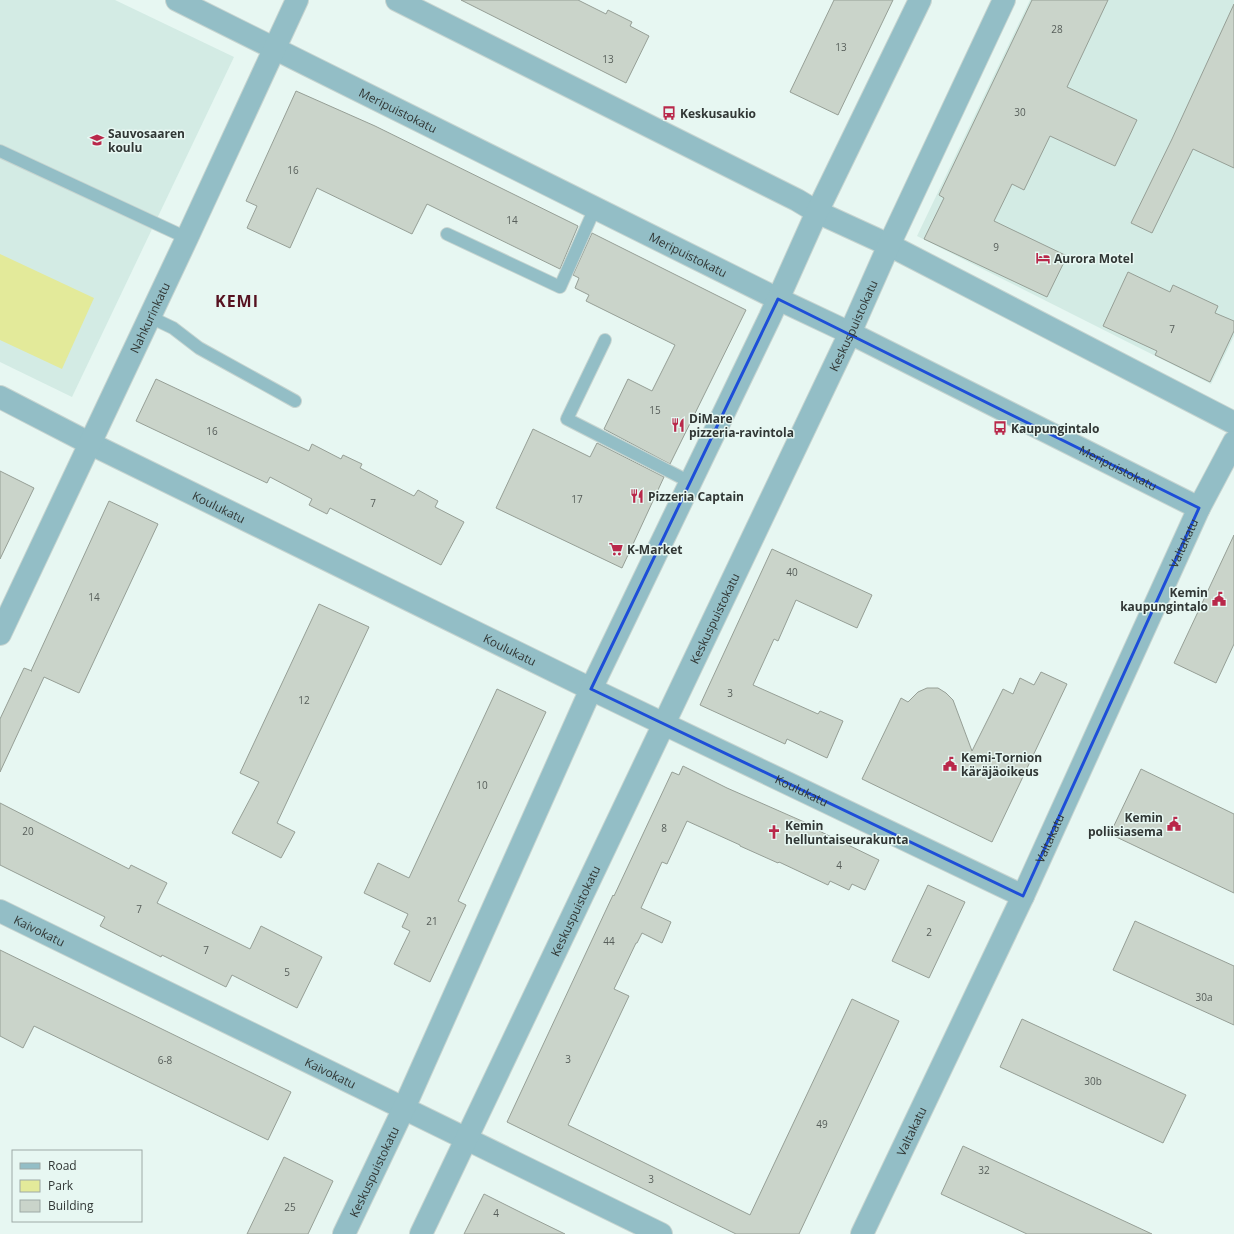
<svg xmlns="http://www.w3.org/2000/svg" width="1234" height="1234" font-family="'Open Sans',sans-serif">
<rect width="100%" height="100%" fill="#e7f7f2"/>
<g fill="#d3ebe4">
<polygon points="0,0 115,0 234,57 72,397 0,362"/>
<polygon points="1030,0 1234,0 1234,336 1211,384 917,236"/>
</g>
<polygon fill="#e3ea9a" points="0,254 94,298 62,369 0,340"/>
<g fill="#cad4ca" stroke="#969f96">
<polygon points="461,0 578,0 606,14 608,10 632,22 630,26 649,36 626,83"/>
<polygon points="834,0 893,0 838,115 790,92"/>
<polygon points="1032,0 1108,0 1067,87 1137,120 1115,166 1050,136 1024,190 1012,184 994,221 1067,256 1047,297 924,239 944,198 939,195"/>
<polygon points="1234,4 1234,168 1193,149 1152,233 1131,223 1172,139"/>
<polygon points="296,91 375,126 578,226 560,269 427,204 412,234 317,188 290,248 247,228 257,206 246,201"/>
<polygon points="592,233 746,310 670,464 604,429 628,379 652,391 675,345 586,301 589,295 575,288 579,278 573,275"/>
<polygon points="1128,272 1170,292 1173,285 1218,306 1215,313 1234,321 1234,331 1210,382 1155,355 1157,351 1103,326"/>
<polygon points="156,379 309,451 312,444 341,459 343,455 362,464 360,468 414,496 418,490 438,501 435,507 464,522 441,565 330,508 327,514 309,505 312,499 270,477 267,483 136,421"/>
<polygon points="533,429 590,457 597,443 664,477 622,568 496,508"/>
<polygon points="0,471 34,488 0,559"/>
<polygon points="109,501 158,524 79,693 44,677 0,772 0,719 24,668 32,671 31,671"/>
<polygon points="1234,535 1234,644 1216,683 1174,663"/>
<polygon points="772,549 872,595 857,628 796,600 778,641 774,639 753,685 818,714 820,711 843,721 827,758 787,739 785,744 700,705"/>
<polygon points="319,604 369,627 277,823 295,832 281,858 232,833 259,782 240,773"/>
<polygon points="1041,672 1067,684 992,842 862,779 901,698 908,702 918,692 927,688 938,688 946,693 953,700 972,751 1003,689 1013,694 1020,678 1034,685"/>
<polygon points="497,689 546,712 458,901 466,905 430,982 394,964 410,931 402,927 408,914 364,893 378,863 409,878"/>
<polygon points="683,766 727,788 811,825 811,827 879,860 865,890 852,884 849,890 830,881 828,885 779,862 778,863 740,846 740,845 687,821 667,864 662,862 641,908 671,922 662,943 642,933 637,943 636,943 614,989 629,996 568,1125 750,1215 852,999 899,1021 799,1234 736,1234 507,1122 613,895 614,896 672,772 679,775"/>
<polygon points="1141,769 1234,814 1234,893 1110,834"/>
<polygon points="0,803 129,869 131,865 167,883 157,903 250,949 261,926 322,957 297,1008 232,975 226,987 162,955 161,957 100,926 105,917 0,865"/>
<polygon points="928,885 965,902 929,978 892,961"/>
<polygon points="1135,921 1234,966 1234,1025 1113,970"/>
<polygon points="0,950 291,1092 268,1140 34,1026 23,1048 0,1036"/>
<polygon points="1022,1019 1186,1095 1163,1143 1000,1067"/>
<polygon points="963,1146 1152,1234 1027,1234 941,1194"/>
<polygon points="284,1157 333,1181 308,1234 247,1234"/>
<polygon points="484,1194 526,1215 565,1234 464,1234"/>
</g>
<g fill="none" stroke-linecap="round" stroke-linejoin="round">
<defs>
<g id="service">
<polyline points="0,151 187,238"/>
<polyline points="447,234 560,287 595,208"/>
<polyline points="150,317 173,328 199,348 295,401"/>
<polyline points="605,340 567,419 690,482"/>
</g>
<g id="minor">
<path id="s1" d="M177,0L778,299L850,333L1199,508"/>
<polyline points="397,0 797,200 817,212 889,245 1234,423"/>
<path id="s2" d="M0,397L89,443L591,689L1023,896"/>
<path id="s3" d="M0,634L187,238L297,0"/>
<path id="s4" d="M0,911L661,1234"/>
<path id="s5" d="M344,1234L404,1108L591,689L770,317L817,212L920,0"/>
<path id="s6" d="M421,1234L850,333L889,245L1004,0"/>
<path id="s7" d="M862,1234L1023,896L1199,508L1234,442"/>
</g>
</defs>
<use href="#service" stroke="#c6d4d0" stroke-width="14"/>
<use href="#minor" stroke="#c6d4d0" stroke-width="24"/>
<use href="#service" stroke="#93bec6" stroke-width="12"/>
<use href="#minor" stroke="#93bec6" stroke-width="22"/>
</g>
<path fill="none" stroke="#1d4ed8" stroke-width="3" stroke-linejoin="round" d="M778,299L1199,508L1023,896L591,689Z"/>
<defs>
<symbol id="bus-bare" viewBox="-9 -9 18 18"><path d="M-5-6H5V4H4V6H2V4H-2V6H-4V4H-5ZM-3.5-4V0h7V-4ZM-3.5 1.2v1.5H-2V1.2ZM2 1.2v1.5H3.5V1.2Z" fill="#b9284a" stroke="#e7f7f2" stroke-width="2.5" paint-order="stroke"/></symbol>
<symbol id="school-bare" viewBox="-9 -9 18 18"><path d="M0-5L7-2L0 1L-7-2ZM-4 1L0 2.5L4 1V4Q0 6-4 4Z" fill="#b9284a" stroke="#e7f7f2" stroke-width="2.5" paint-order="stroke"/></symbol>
<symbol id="hotel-bare" viewBox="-9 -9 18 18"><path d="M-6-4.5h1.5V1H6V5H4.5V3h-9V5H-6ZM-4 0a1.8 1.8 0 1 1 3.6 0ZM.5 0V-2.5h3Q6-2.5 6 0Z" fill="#b9284a" stroke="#e7f7f2" stroke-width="2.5" paint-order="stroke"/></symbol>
<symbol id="restaurant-bare" viewBox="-9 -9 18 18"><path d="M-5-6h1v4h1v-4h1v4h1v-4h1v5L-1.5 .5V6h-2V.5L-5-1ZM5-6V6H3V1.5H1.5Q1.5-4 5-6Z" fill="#b9284a" stroke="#e7f7f2" stroke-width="2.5" paint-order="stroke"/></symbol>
<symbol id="supermarket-bare" viewBox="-9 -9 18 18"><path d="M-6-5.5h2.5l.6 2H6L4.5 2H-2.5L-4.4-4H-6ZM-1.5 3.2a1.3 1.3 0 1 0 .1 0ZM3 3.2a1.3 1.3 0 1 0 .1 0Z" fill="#b9284a" stroke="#e7f7f2" stroke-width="2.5" paint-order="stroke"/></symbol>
<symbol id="civic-bare" viewBox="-9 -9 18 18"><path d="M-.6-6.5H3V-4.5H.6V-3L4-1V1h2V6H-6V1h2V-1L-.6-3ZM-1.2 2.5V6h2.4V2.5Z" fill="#b9284a" stroke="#e7f7f2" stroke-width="2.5" paint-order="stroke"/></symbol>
<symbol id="church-bare" viewBox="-9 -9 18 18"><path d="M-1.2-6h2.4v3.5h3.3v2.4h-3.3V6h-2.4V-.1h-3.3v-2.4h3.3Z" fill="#b9284a" stroke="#e7f7f2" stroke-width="2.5" paint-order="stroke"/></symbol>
</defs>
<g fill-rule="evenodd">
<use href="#bus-bare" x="659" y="103" width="20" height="20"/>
<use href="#school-bare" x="87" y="130" width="20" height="20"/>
<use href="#hotel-bare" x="1033" y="248" width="20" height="20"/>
<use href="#restaurant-bare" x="668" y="415" width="20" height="20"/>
<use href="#bus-bare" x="990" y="418" width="20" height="20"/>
<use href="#restaurant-bare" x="627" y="486" width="20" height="20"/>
<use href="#supermarket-bare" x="606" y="539" width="20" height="20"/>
<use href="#civic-bare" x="1209" y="589" width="20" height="20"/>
<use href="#civic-bare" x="940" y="754" width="20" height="20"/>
<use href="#civic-bare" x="1164" y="814" width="20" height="20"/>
<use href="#church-bare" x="764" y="822" width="20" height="20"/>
</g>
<g text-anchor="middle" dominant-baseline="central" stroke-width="3" stroke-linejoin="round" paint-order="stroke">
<g font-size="10" fill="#575e5a">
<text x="1057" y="29">28</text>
<text x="841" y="47">13</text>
<text x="608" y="59">13</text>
<text x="1020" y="112">30</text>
<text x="293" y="170">16</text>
<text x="512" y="220">14</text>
<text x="996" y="247">9</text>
<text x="1172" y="329">7</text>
<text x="655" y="410">15</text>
<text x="212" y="431">16</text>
<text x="577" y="499">17</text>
<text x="373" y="503">7</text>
<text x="792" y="572">40</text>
<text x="94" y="597">14</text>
<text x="730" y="693">3</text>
<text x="304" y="700">12</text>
<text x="482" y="785">10</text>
<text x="664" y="828">8</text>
<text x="28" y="831">20</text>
<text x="839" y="865">4</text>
<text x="139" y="909">7</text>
<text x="432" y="921">21</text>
<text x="929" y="932">2</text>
<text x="609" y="941">44</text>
<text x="206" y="950">7</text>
<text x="287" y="972">5</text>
<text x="1204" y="997">30a</text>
<text x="568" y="1059">3</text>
<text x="165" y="1060">6-8</text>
<text x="1093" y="1081">30b</text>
<text x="822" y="1124">49</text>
<text x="984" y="1170">32</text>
<text x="651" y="1179">3</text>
<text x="290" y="1207">25</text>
<text x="496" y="1213">4</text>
</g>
<g font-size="12" fill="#313735" stroke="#e7f7f2">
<text stroke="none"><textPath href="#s1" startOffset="247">Meripuistokatu</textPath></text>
<text stroke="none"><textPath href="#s1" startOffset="571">Meripuistokatu</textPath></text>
<text stroke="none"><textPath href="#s3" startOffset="350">Nahkurinkatu</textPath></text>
<text stroke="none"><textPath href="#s6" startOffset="1006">Keskuspuistokatu</textPath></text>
<text stroke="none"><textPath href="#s1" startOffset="1051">Meripuistokatu</textPath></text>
<text stroke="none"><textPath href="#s2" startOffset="245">Koulukatu</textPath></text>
<text stroke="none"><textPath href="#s7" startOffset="762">Valtakatu</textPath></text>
<text stroke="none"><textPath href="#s6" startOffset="682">Keskuspuistokatu</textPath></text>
<text stroke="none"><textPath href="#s2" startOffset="569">Koulukatu</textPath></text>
<text stroke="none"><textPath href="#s2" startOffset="893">Koulukatu</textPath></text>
<text stroke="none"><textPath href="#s7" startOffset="438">Valtakatu</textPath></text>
<text stroke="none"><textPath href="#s6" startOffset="358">Keskuspuistokatu</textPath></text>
<text stroke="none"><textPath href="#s4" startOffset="44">Kaivokatu</textPath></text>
<text stroke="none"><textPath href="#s4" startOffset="368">Kaivokatu</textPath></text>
<text stroke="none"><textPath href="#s7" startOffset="114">Valtakatu</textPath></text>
<text stroke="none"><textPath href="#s5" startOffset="69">Keskuspuistokatu</textPath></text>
</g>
<g font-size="12" font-weight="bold" fill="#313735" stroke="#e7f7f2" text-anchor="start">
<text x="680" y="113">Keskusaukio</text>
<text x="108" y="133">Sauvosaaren<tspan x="108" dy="14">koulu</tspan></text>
<text x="1054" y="258">Aurora Motel</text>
<text x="689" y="418">DiMare<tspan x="689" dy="14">pizzeria-ravintola</tspan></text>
<text x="1011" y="428">Kaupungintalo</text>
<text x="648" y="496">Pizzeria Captain</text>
<text x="627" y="549">K-Market</text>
<text x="1208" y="592" text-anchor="end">Kemin<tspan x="1208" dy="14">kaupungintalo</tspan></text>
<text x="961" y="757">Kemi-Tornion<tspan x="961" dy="14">käräjäoikeus</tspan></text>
<text x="1163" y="817" text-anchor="end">Kemin<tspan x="1163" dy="14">poliisiasema</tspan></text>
<text x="785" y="825">Kemin<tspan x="785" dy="14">helluntaiseurakunta</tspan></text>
</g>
<g font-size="16" font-weight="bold" letter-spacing="1" fill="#561120" stroke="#e7f7f2">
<text x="237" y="301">KEMI</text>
</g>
</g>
<rect x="12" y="1150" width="130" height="72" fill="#e7f7f2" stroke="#9eaaa6"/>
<rect x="20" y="1163" width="20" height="6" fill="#93bec6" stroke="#9eaaa6"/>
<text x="48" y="1170" font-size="12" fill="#313735">Road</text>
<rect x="20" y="1180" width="20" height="12" fill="#e3ea9a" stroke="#9eaaa6"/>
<text x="48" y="1190" font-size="12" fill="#313735">Park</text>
<rect x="20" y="1200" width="20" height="12" fill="#cad4ca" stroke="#9eaaa6"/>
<text x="48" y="1210" font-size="12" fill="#313735">Building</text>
</svg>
